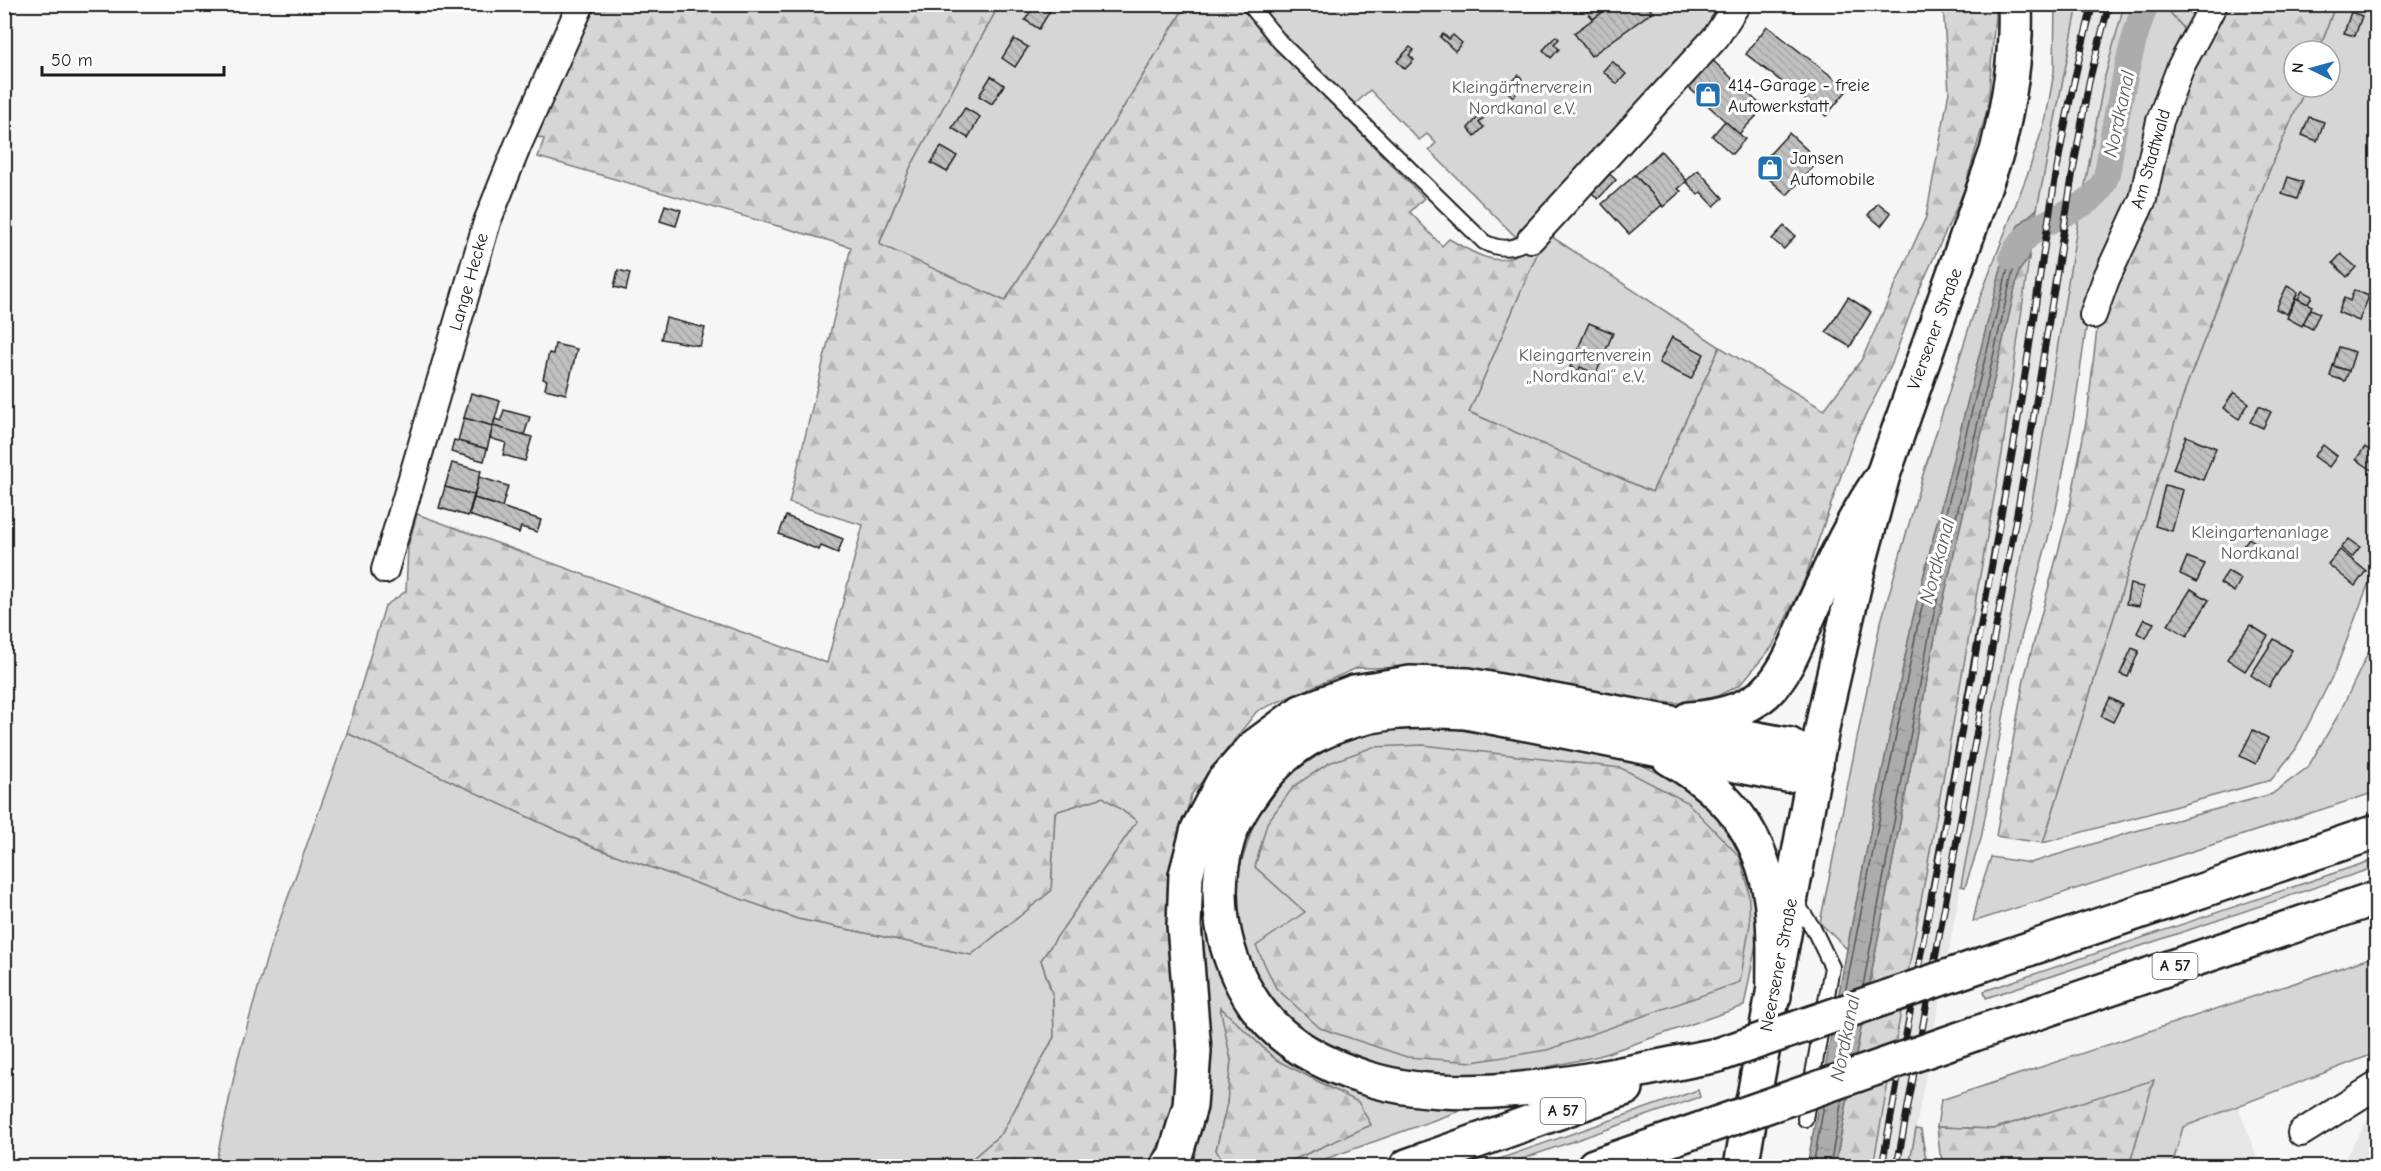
<svg xmlns="http://www.w3.org/2000/svg" width="2381" height="1171" font-family="'Comic Neue',sans-serif">
<defs>
<pattern id="forest-firs" width="22" height="20" patternUnits="userSpaceOnUse" patternTransform="scale(1.5)"><rect width="22" height="20" fill="#d6d6d6"/><path d="M5 1l3.5 6h-7zM16 11l3.5 6h-7z" fill="#b7b7b7"/></pattern>
<pattern id="water-ripples" width="26" height="14" patternUnits="userSpaceOnUse" patternTransform="scale(1.5)"><rect width="26" height="14" fill="#acacac"/><path d="M2 4q2-2 4 0t4 0M15 11q2-2 4 0t4 0" fill="none" stroke="#939393"/></pattern>
<pattern id="building-back-hatch" width="6" height="6" patternUnits="userSpaceOnUse" patternTransform="scale(1.5)"><rect width="6" height="6" fill="#c0c0c0"/><path d="M-1 5l2 2M0 0l6 6M5-1l2 2" fill="none" stroke="#a4a4a4"/></pattern>
</defs>
<rect width="100%" height="100%" fill="#f6f6f6"/>
<filter id="ink" filterUnits="userSpaceOnUse"><feTurbulence type="fractalNoise" baseFrequency=".0167" numOctaves="2"/><feDisplacementMap in="SourceGraphic" scale="12" xChannelSelector="R" yChannelSelector="G"/><feConvolveMatrix kernelMatrix="1 2 1 2 8 2 1 2 1" color-interpolation-filters="sRGB"/></filter>
<g filter="url(#ink)">
<g fill="#e6e6e6">
<polygon points="2078,5 2124,5 2104,80 2087,171 2035,485 1909,1166 1873,1166 2002,454 2042,178"/>
<polygon points="2238,1106 2260,1166 2172,1166 2183,1127"/>
<polygon points="2376,1110 2376,1166 2340,1166 2372,1113"/>
</g>
<g fill="#d6d6d6" stroke="#797979" stroke-width="1.5" fill-rule="evenodd">
<polygon points="999,5 1186,5 1005,301 879,245 910,168"/>
<polygon points="1255,5 1727,5 1708,31 1526,235 1518,239 1429,150 1436,143 1427,134 1419,140 1370,90 1355,104 1284,38"/>
<polygon points="2055,5 2078,5 2037,209 2018,226 2003,261 1912,622 1847,949 1820,923 1879,629 1922,478 1972,318 2029,170 2046,118 2054,72"/>
<polygon points="2124,5 2137,5 2115,86 2099,168 2084,191 2104,80"/>
<polygon points="2161,5 2164,5 2191,37 2137,198 2088,315 2074,414 2056,509 2011,675 1981,839 1965,887 1961,886 2035,485 2079,215 2103,201 2113,185 2132,86 2151,20"/>
<polygon points="2335,5 2376,5 2376,564 2335,671 2296,749 2271,780 2043,843 2186,387 2272,164 2306,87 2330,87 2330,51 2319,51"/>
<polygon points="1546,233 1720,347 1652,492 1469,412"/>
<polygon points="2376,636 2376,792 1973,922 1979,894 1991,857 2030,863 2132,832 2272,794 2308,767 2340,712"/>
<path d="M1449,728L1633,761L1693,789L1734,833L1754,880L1757,939L1744,1006L1599,1056L1510,1075H1430L1361,1061L1300,1032L1264,992L1239,934L1237,876L1255,820L1290,774L1335,744L1387,729ZM1255,867L1547,1050L1306,912Z"/>
<polygon points="347,733 593,847 798,919 971,955 1051,891 1055,812 1103,797 1137,821 1041,960 1053,996 1054,1037 1002,1133 964,1166 215,1166 238,1058 269,950"/>
<polygon points="1212,831 1205,878 1273,1047 1468,1108 1306,1166 1268,1166 1286,1163 1371,1125 1358,1102 1276,1060 1221,1008 1231,1060 1227,1104 1216,1150 1225,1166 1187,1166 1205,1121 1210,1072 1198,924 1198,874"/>
<polygon points="2376,859 2376,867 1986,998 1984,991"/>
<polygon points="2376,956 2376,1053 2183,1127 2172,1166 2129,1166 2153,1081 1993,1129 1937,1127 1941,1100"/>
<polygon points="1698,1090 1700,1097 1502,1166 1479,1166"/>
<polygon points="1916,1129 1921,1130 1926,1159 1930,1166 1909,1166"/>
</g>
<g fill="url(#forest-firs)" stroke="#797979" stroke-width="1.5">
<path d="M592,5H999L910,168L879,244L1005,301L1186,5H1243L1276,47L1424,198L1410,212L1442,246L1449,239C1495,265 1504,270 1546,233L1469,412L1652,492L1720,347L1824,410L1862,359L1926,217L1949,92L1943,5H1994L1995,14L1988,107L1964,191L1917,295L1891,366L1855,436L1804,581L1772,647L1740,685L1701,704L1658,702L1442,667L1357,668L1257,711L1191,795L1167,888L1179,1066L1169,1123L1147,1166H964L1002,1133L1054,1037L1053,996L1041,960L1137,821L1103,797L1055,812L1051,891L971,955L798,919L593,847L347,733L385,606L406,591L408,547L417,514L827,663L863,525L789,503L851,247L538,157L544,139L532,135Z"/>
<polygon points="2164,5 2208,5 2191,37"/>
<polygon points="2220,5 2335,5 2319,51 2294,51 2294,87 2306,87 2272,164 2186,387 2043,843 1996,836 2024,679 2069,511 2087,416 2097,329 2165,125"/>
<polygon points="2029,258 2002,454 1873,1166 1835,1166 1936,632 2019,271"/>
<polygon points="1423,745 1621,768 1687,802 1740,857 1748,886 1750,924 1740,982 1547,1050 1473,1062 1407,1057 1320,1028 1276,988 1256,946 1305,912 1255,867 1267,823 1294,786 1329,763 1373,747"/>
<polygon points="1220,1007 1276,1060 1358,1102 1371,1125 1286,1163 1268,1166 1225,1166 1216,1150 1227,1104 1231,1060"/>
<polygon points="2154,1080 2129,1166 1946,1166 1940,1154 1937,1127 1993,1129"/>
</g>
<polygon fill="url(#water-ripples)" stroke="#727272" stroke-width="1.5" points="2037,209 2029,258 2019,271 1936,632 1835,1166 1807,1166 1847,949 1912,622 2003,261 2018,226"/>
<g fill="none" stroke-linecap="round" stroke-linejoin="round">
<g stroke="#565656" stroke-width="1.5">
<polyline points="1845,993 1918,623 2009,264 2021,234 2024,232 2027,235 2024,255 2013,270 1930,631 1863,986"/>
<polyline points="1813,1166 1824,1105"/>
<polyline points="1830,1166 1842,1099"/>
</g>
<path stroke="#acacac" stroke-width="26" d="M2012,257C2031,215 2088,215 2103,184C2110,170 2110,149 2113,134C2122,91 2130,45 2146,4"/>
</g>
<g fill="url(#building-back-hatch)" stroke="#1c1c1c" stroke-width="1.5">
<polygon points="1035,4 1050,11 1039,29 1025,20"/>
<polygon points="1585,4 1614,4 1593,19 1583,6"/>
<polygon points="1614,4 1647,4 1652,12 1591,56 1574,33"/>
<polygon points="2351,12 2362,16 2355,36 2344,33"/>
<polygon points="1767,26 1848,89 1826,116 1746,54"/>
<polygon points="1443,34 1449,39 1453,35 1462,43 1455,51 1440,37"/>
<polygon points="1556,36 1559,39 1554,44 1559,49 1551,58 1543,50"/>
<polygon points="1014,39 1028,47 1015,67 1002,58"/>
<polygon points="1410,47 1414,50 1409,55 1414,60 1405,69 1397,61"/>
<polygon points="1710,58 1764,108 1739,134 1686,85"/>
<polygon points="1612,61 1626,74 1617,84 1603,71"/>
<polygon points="1519,75 1522,79 1517,84 1521,89 1513,97 1505,89"/>
<polygon points="991,76 1004,85 992,104 979,96"/>
<polygon points="965,108 980,117 968,138 952,128"/>
<polygon points="1481,114 1484,117 1479,123 1484,127 1475,136 1468,128"/>
<polygon points="2309,117 2324,122 2317,141 2302,135"/>
<polygon points="1725,121 1745,139 1732,154 1712,136"/>
<polygon points="1789,133 1819,161 1787,195 1757,168"/>
<polygon points="941,147 957,156 947,172 931,163"/>
<polygon points="1661,151 1687,181 1678,189 1681,191 1663,207 1635,175"/>
<polygon points="1604,169 1616,180 1598,199 1587,188"/>
<polygon points="1698,170 1723,198 1714,206 1701,192 1698,195 1686,181"/>
<polygon points="1635,175 1662,205 1629,234 1602,204"/>
<polygon points="2288,177 2303,182 2297,199 2282,194"/>
<polygon points="1878,203 1891,213 1881,226 1868,215"/>
<polygon points="665,205 681,210 676,226 660,221"/>
<polygon points="1784,226 1795,236 1784,249 1772,239"/>
<polygon points="2341,254 2356,267 2347,277 2333,263"/>
<polygon points="618,270 630,273 626,290 614,287"/>
<polygon points="2287,286 2298,292 2287,314 2276,309"/>
<polygon points="2354,290 2369,296 2359,321 2338,312 2344,298 2350,301"/>
<polygon points="2302,291 2312,296 2308,304 2298,299"/>
<polygon points="1848,297 1871,312 1850,347 1826,332"/>
<polygon points="2296,298 2312,306 2302,326 2287,318"/>
<polygon points="2311,309 2320,313 2312,329 2303,324"/>
<polygon points="666,318 705,328 700,346 661,339"/>
<polygon points="1589,323 1613,333 1596,374 1580,367 1579,371 1570,367"/>
<polygon points="1672,337 1704,354 1691,379 1659,363"/>
<polygon points="555,344 577,349 566,394 545,389 547,380 543,379 549,353 553,354"/>
<polygon points="2339,347 2355,352 2349,371 2333,366"/>
<polygon points="2333,366 2349,371 2345,381 2330,376"/>
<polygon points="2234,392 2249,403 2239,419 2223,408"/>
<polygon points="471,393 500,401 493,426 464,418"/>
<polygon points="2259,406 2271,412 2263,428 2250,422"/>
<polygon points="504,410 530,417 524,435 493,426 495,419 501,421"/>
<polygon points="464,418 493,426 487,449 458,441"/>
<polygon points="493,426 532,437 525,461 503,455 506,443 490,438"/>
<polygon points="2186,436 2216,448 2203,480 2173,469"/>
<polygon points="454,440 487,449 484,461 451,452"/>
<polygon points="2323,445 2337,456 2329,467 2314,456"/>
<polygon points="2365,447 2376,455 2376,464 2372,470 2356,459"/>
<polygon points="452,463 481,471 474,495 445,487"/>
<polygon points="479,477 508,486 502,507 474,498"/>
<polygon points="2165,485 2183,490 2172,531 2155,526"/>
<polygon points="445,487 474,495 468,516 439,508"/>
<polygon points="474,498 541,520 537,532 521,527 519,533 469,515"/>
<polygon points="786,516 843,539 838,553 821,546 819,550 779,534"/>
<polygon points="2249,538 2262,547 2254,560 2240,550"/>
<polygon points="2349,539 2360,547 2352,557 2341,548"/>
<polygon points="2340,550 2366,571 2355,586 2328,564"/>
<polygon points="2187,557 2205,564 2197,582 2180,574"/>
<polygon points="2228,571 2241,579 2234,592 2220,583"/>
<polygon points="2130,584 2143,587 2139,606 2126,604"/>
<polygon points="2191,589 2209,600 2187,636 2168,625"/>
<polygon points="2144,619 2154,623 2146,638 2137,633"/>
<polygon points="2250,625 2268,636 2245,671 2227,659"/>
<polygon points="2274,639 2292,650 2269,687 2251,675"/>
<polygon points="2132,648 2139,651 2128,677 2120,674"/>
<polygon points="2110,698 2122,704 2113,722 2101,716"/>
<polygon points="2253,730 2268,738 2256,764 2240,756"/>
</g>
<g fill="none" stroke-linecap="round" stroke-linejoin="round">
<defs>
<g id="lane">
<path d="M1249,4L1280,42L1484,242C1501,251 1515,249 1531,239"/>
<polyline points="1795,901 1813,928 1832,967 1805,1119"/>
</g>
<g id="street">
<polyline points="1531,239 1716,37 1737,4"/>
<polyline points="2093,315 2106,279 2143,199 2160,121 2181,66 2214,4"/>
<polyline points="385,570 487,222 518,145 581,4"/>
<polyline points="2301,1133 2376,1086"/>
</g>
<path id="secondary" d="M1741,1166L1825,713L1861,556L1883,475L1997,151C2009,102 2017,55 2015,4"/>
<g id="highway">
<path d="M1689,719C1719,717 1752,710 1772,686C1792,662 1801,632 1814,604C1834,560 1855,515 1883,475"/>
<path d="M1669,758C1726,791 1761,832 1771,899C1776,930 1773,965 1774,996"/>
<polyline points="1984,964 2376,832"/>
<polyline points="1974,1034 2376,898"/>
<path d="M1718,1055C1610,1075 1473,1112 1366,1078C1324,1065 1280,1042 1255,1005C1222,957 1211,895 1228,839C1234,818 1248,798 1261,781C1276,763 1294,746 1316,735C1367,710 1411,709 1466,712L1787,775L1816,764"/>
<polyline points="1168,1166 1175,1156 1190,1106 1194,1051 1184,925 1186,875 1198,829 1223,782 1255,746 1301,712 1354,692 1410,683 1468,685 1790,745 1816,764"/>
<polyline points="1407,1166 1626,1088"/>
<polyline points="1594,1166 1704,1128"/>
</g>
</defs>
<use href="#lane" stroke="#1c1c1c" stroke-width="18"/>
<use href="#street" stroke="#1c1c1c" stroke-width="30"/>
<use href="#secondary" stroke="#1c1c1c" stroke-width="38"/>
<use href="#highway" stroke="#1c1c1c" stroke-width="38"/>
<use href="#lane" stroke="#fff" stroke-width="14"/>
<use href="#street" stroke="#fff" stroke-width="26"/>
<use href="#secondary" stroke="#fff" stroke-width="33"/>
<use href="#highway" stroke="#fff" stroke-width="33"/>
<defs>
<g id="rail">
<path d="M1882,1166C1925,931 1970,696 2011,460C2038,308 2052,153 2093,4"/>
<polyline points="1897,1166 2027,458 2073,171 2089,82 2109,4"/>
</g>
</defs>
<use href="#rail" stroke="#1c1c1c" stroke-width="7"/>
<use href="#rail" stroke="#fff" stroke-width="4.5" stroke-dasharray="14" stroke-linecap="butt"/>
<defs>
<g id="highway-bridge">
<polyline points="1718,1055 1984,964"/>
<polyline points="1704,1128 1974,1034"/>
</g>
</defs>
<use href="#highway-bridge" stroke="#1c1c1c" stroke-width="38" stroke-linecap="butt"/>
<use href="#highway-bridge" stroke="#fff" stroke-width="33"/>
</g>
</g>
<defs>
<symbol id="shop-square" viewBox="-11 -11 22 22"><rect x="-9" y="-9" width="18" height="18" rx="4" fill="#1f6fb2" stroke="#fff"/><path d="M-5-2.5h2.3a2.7 3.5 0 0 1 5.4 0H5L5.5 6h-11ZM-1.5-2.5h3a1.5 2.3 0 0 0-3 0Z" fill="#fff"/></symbol>
</defs>
<g fill-rule="evenodd">
<use href="#shop-square" x="1693" y="80" width="30" height="30"/>
<use href="#shop-square" x="1755" y="153" width="30" height="30"/>
</g>
<g text-anchor="middle" dominant-baseline="central" stroke-width="6" stroke-linejoin="round" paint-order="stroke">
<g fill="#fff" stroke="#606060" stroke-width="1.5">
<rect x="2152.5" y="953" width="45" height="26" rx="4.5"/>
<rect x="1540.5" y="1098" width="45" height="26" rx="4.5"/>
</g>
<g font-size="16" font-weight="bold" fill="#1c1c1c">
<text x="2175" y="966">A 57</text>
<text x="1563" y="1111">A 57</text>
</g>
<g font-size="18" fill="#1c1c1c" stroke="#fff" text-anchor="start">
<text x="1728" y="85">414-Garage - freie<tspan x="1728" dy="21">Autowerkstatt</tspan></text>
<text x="1790" y="158">Jansen<tspan x="1790" dy="21">Automobile</tspan></text>
</g>
<g font-size="18" fill="#5d5d5d" stroke="#fff">
<text x="1522" y="87">Kleingärtnerverein<tspan x="1522" dy="21">Nordkanal e.V.</tspan></text>
<text x="1585" y="355">Kleingartenverein<tspan x="1585" dy="21">„Nordkanal“ e.V.</tspan></text>
<text x="2260" y="532">Kleingartenanlage<tspan x="2260" dy="21">Nordkanal</tspan></text>
</g>
<g font-size="18" fill="#1c1c1c" stroke="#fff">
<text transform="translate(2151 159) rotate(-74)">Am Stadtwald</text>
<text transform="translate(469 282) rotate(-74)">Lange Hecke</text>
<text transform="translate(1935 329) rotate(-70)">Viersener Straße</text>
<text transform="translate(1779 965) rotate(-79)">Neersener Straße</text>
</g>
<g font-size="20" font-style="italic" fill="#5d5d5d" stroke="#fff">
<text transform="translate(2119 114) rotate(-78)">Nordkanal</text>
<text transform="translate(1937 561) rotate(-75)">Nordkanal</text>
<text transform="translate(1845 1038) rotate(-79)">Nordkanal</text>
</g>
</g>
<rect width="2381" height="1171" fill="none" stroke="#fff" stroke-width="24"/>
<rect x="12" y="12" width="2357" height="1147" fill="none" stroke="#1c1c1c" stroke-width="2" filter="url(#ink)"/>
<g transform="translate(2312 69) rotate(275)"><circle r="28" fill="#ffffff" stroke="#a4a4a4" stroke-width="1.5"/>
<path d="M0-4.5L10 22L0 15L-10 22Z" fill="#1f6fb2"/>
<text y="-9" font-size="16" font-weight="bold" text-anchor="middle" fill="#1c1c1c">N</text>
</g>
<path d="M42 66v9h182v-9" fill="none" stroke="#1c1c1c" stroke-width="3"/>
<text x="51" y="66" font-size="18" fill="#1c1c1c" stroke="#ffffff" stroke-width="4.5" paint-order="stroke">50 m</text>
</svg>
